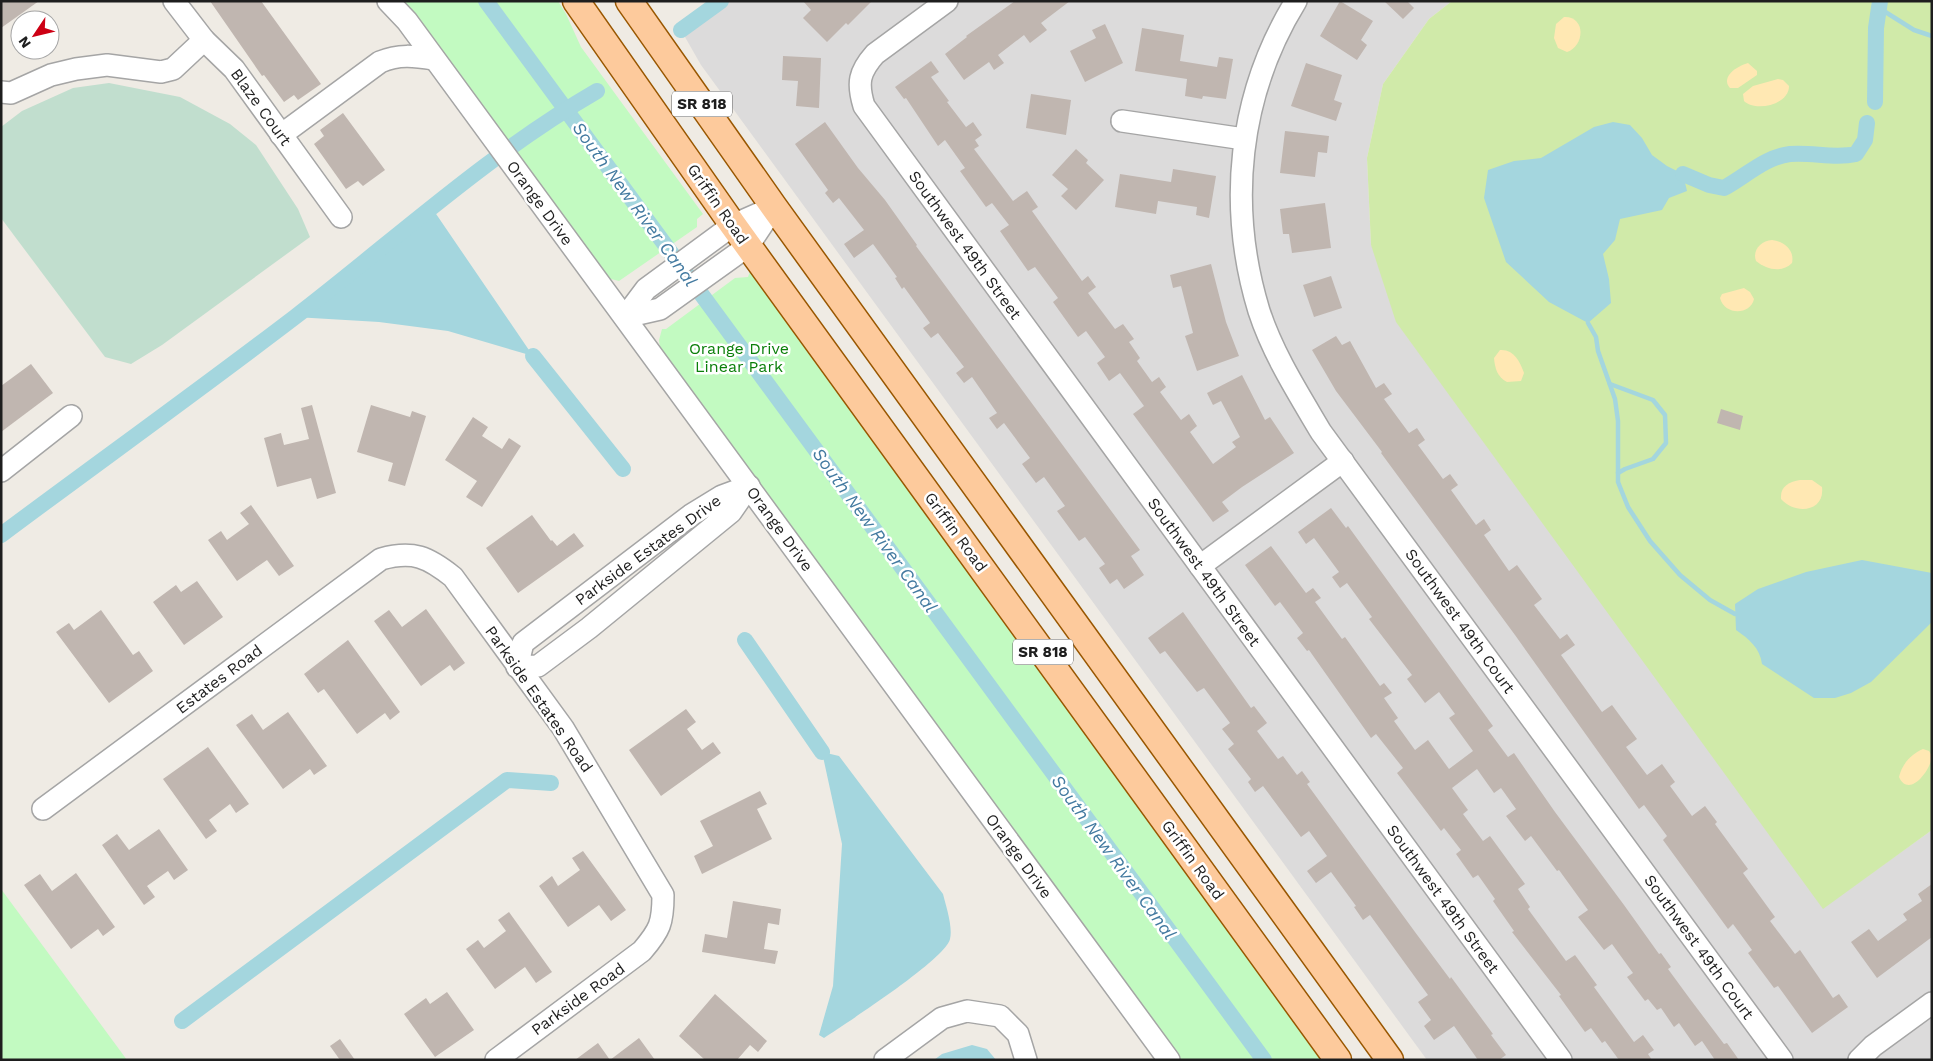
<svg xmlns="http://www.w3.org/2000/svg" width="1933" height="1061" font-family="'Work Sans',sans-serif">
<rect width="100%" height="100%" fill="#efebe4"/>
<polygon fill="#dcdbdb" points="721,1 1452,1 1429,19 1383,84 1367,158 1371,245 1823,908 1932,830 1932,1060 1427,1060 701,65 681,30"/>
<polygon fill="#d0eaa9" points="1452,1 1932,1 1932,830 1823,909 1396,322 1371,245 1367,158 1383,84 1429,19"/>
<polygon fill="#c1dece" points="109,83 180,97 230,124 256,145 298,209 310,237 162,345 131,364 105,357 1,218 1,127 22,111 73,88"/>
<g fill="#ffe8b3">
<path d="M1564,17C1586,16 1585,46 1567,52L1558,48L1554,38L1556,24Z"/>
<path d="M1748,63L1757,71V75L1738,88H1730C1720,77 1737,66 1748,63Z"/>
<path d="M1778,79L1783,80L1789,86C1789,105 1755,112 1744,101L1743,94L1753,86Z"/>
<path d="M1772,240C1783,241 1795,250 1792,263C1782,273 1767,270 1756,261C1752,250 1761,241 1772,240Z"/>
<path d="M1744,288L1750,292L1754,299C1750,316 1724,315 1720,298L1722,294Z"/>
<path d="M1500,350C1514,349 1520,362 1524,373L1521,381L1507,382C1497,377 1495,368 1494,358Z"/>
<path d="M1800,480H1812L1822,487C1825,512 1795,515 1781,499C1780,486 1789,482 1800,480Z"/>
<path d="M1923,749L1929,751L1932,756C1931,770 1909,799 1899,777C1902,764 1911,754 1923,749Z"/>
</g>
<g fill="#c2fac1">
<polygon points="399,1 558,1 566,14 581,47 703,214 697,219 697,227 619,281 607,278"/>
<polygon points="750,271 754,273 1326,1060 1178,1060 660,348 659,340 662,329 666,329 735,278 748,277"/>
<polygon points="1,889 127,1060 1,1060"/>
</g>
<g fill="#a4d6de">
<polygon points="1613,122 1630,125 1642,138 1652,155 1667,166 1683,174 1687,191 1669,198 1662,210 1620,219 1615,240 1603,254 1609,279 1611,303 1588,323 1549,302 1506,262 1484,198 1488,170 1514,161 1541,158 1594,127"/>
<polygon points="432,208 533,356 448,331 379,322 295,317"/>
<path d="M1862,560L1932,573V622L1871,682L1851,693L1835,698H1814L1762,664C1760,648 1749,639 1736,630L1735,604L1758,589L1806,572Z"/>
<path d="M822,752L839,756L943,894C946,906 953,927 950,939C946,959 845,1024 824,1038L819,1035L833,986L842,844Z"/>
<polygon points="972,1045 987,1049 996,1060 934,1060 942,1054"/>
</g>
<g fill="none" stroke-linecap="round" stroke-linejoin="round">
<g stroke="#a4d6de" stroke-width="4.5">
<polyline points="1879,8 1914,30 1932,36"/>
<polyline points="1588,323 1596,337 1598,351 1615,399 1618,421 1618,482 1628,507 1650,541 1680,575 1710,600 1735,614"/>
<polyline points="1610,384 1653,400 1665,415 1666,443 1653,459 1625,469 1618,473"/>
</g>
<g stroke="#a4d6de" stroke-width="16">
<polyline points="486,1 1264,1060"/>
<polyline points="681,30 721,1"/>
<polyline points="1875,102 1876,28 1880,1"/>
<path d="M1683,174L1709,185L1724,188C1746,176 1765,157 1790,154C1813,152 1834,159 1856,154L1865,140L1867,123"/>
<polyline points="533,356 623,469"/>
<path d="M1,535C99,462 198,391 295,317C395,240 488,154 597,91"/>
<polyline points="745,640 822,752"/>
<polyline points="182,1021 507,780 551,783"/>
</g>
</g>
<g fill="#c0b6b0">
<polygon points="1,1 39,1 1,28"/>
<polygon points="210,1 261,1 321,84 298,100 294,95 284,102 264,75 262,76"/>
<polygon points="803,1 872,1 848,25 846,23 827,42 803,18 811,10"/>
<polygon points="1015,1 1070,1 1041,23 1047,30 1030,43 1024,35 998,55 1004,63 994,70 989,62 964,80 945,54 967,37 966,36"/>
<polygon points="1340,1 1373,21 1361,40 1367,45 1357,60 1320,36"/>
<polygon points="1384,1 1407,1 1414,8 1403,19"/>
<polygon points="1105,24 1123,63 1085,82 1070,51 1096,38 1092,30"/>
<polygon points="1142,28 1184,35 1180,61 1217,67 1219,57 1233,59 1226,99 1203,96 1202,99 1185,96 1187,79 1135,71"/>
<polygon points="783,56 821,58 819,108 796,106 798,81 782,80"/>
<polygon points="931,61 939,72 931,77 949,101 947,102 966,127 973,122 982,135 975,140 979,146 974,149 1013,201 1027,191 1038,207 1032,211 1082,281 1088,276 1096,287 1088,293 1115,329 1123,324 1134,339 1129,342 1140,358 1137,361 1152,382 1159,377 1166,387 1160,392 1181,420 1189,414 1197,426 1190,432 1213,464 1236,447 1232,442 1240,437 1221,401 1213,405 1207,393 1242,375 1265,420 1270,417 1294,453 1242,487 1222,502 1229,511 1213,522 1133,414 1144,406 1120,373 1109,381 1097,363 1105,357 1086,331 1078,337 1053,302 1058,298 1035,267 1028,271 1000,231 1009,225 992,203 986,207 960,171 965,168 945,140 938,146 906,98 904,99 895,87"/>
<polygon points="1306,63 1342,75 1334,100 1342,103 1336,121 1291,106"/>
<polygon points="1031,94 1071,100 1066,135 1026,128"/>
<polygon points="343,113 385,170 363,186 358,181 346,189 314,144 324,136 320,130"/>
<polygon points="825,122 858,168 885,200 917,245 916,246 1140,550 1131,556 1144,575 1124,589 1117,579 1110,584 1099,568 1105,564 1085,537 1079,541 1057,511 1065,506 1044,477 1036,483 1022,464 1030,458 1004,423 997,429 989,418 997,413 972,377 964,383 956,373 964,367 938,333 931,338 923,328 930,323 904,287 902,289 895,278 897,277 873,244 854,258 844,244 864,230 839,198 833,203 825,193 828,190 795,144"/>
<polygon points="1285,131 1329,136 1327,153 1318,152 1315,177 1280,173"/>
<polygon points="1076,149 1088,160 1086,163 1104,180 1076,210 1061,196 1068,189 1052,175"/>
<polygon points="1173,169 1216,176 1209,218 1196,215 1197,207 1158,201 1156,214 1115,207 1120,174 1171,182"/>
<polygon points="1325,203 1331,248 1292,253 1289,234 1283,234 1280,209"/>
<polygon points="1211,264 1226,322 1239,356 1197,371 1185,336 1193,333 1181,286 1173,288 1170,275"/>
<polygon points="1331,276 1342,308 1314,317 1303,285"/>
<polygon points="1336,336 1342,345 1350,341 1376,388 1384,383 1392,394 1384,399 1409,433 1417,428 1425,440 1418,445 1443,479 1450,474 1458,485 1451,490 1476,525 1484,519 1491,530 1484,535 1509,571 1517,565 1542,599 1534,605 1560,639 1567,634 1575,645 1561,655 1602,712 1612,705 1637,739 1626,747 1647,775 1662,764 1675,782 1670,786 1692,816 1705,806 1717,822 1715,824 1748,869 1743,873 1775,917 1770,921 1795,954 1800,950 1833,998 1839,994 1848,1007 1812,1033 1778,986 1774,988 1748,953 1752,950 1733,924 1728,929 1663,840 1667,836 1644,805 1639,809 1515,635 1381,453 1382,452 1336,391 1312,350"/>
<polygon points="31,364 53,393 1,432 1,386"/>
<polygon points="312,405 336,493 317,499 311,478 277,487 264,438 281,433 284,445 309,439 301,408"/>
<polygon points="371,405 410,417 412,411 426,416 405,486 388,481 393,463 357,452"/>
<polygon points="1721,409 1743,416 1740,430 1717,423"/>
<polygon points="473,417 488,427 482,436 502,449 509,438 521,446 482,507 466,497 477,481 445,460"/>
<polygon points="251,505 294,566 279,576 267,560 237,581 208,540 221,531 227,540 249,524 240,513"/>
<polygon points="1331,508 1346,528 1348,526 1493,726 1488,730 1508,757 1514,753 1555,812 1624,905 1659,954 1661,953 1671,967 1668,969 1690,999 1724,1044 1727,1043 1739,1060 1715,1060 1702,1041 1695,1046 1679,1023 1674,1027 1661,1008 1657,1010 1648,999 1645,1001 1627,977 1633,973 1612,944 1604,950 1578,917 1588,910 1559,870 1557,871 1531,836 1525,841 1506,816 1516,809 1501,788 1494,793 1477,769 1452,788 1468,810 1463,814 1483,841 1490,836 1525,884 1518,889 1530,907 1528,909 1566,961 1575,955 1597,985 1594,987 1634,1042 1643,1035 1654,1050 1648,1054 1652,1060 1619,1060 1605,1041 1602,1043 1591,1028 1585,1032 1559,996 1561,995 1512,932 1514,931 1493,901 1495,899 1478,875 1473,878 1456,854 1461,850 1444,828 1441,831 1397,773 1403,768 1376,734 1371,738 1309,650 1307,651 1297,638 1303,633 1280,602 1275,606 1245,565 1271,546 1306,593 1313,588 1321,598 1315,602 1342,639 1345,637 1380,686 1384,683 1392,693 1384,698 1398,718 1394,721 1415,750 1428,740 1449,769 1473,751 1449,718 1455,714 1439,692 1425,703 1407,679 1412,675 1369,619 1372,617 1347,583 1340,588 1332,577 1339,572 1314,538 1306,544 1298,532"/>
<polygon points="532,515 551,541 552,540 557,546 574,533 584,546 518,593 486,548"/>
<polygon points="197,581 223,617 184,645 153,602 176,585 181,592"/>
<polygon points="426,609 465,663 454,671 450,665 421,686 374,621 389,610 402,627"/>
<polygon points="101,610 133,655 139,651 153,671 109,703 56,632 69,623 74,630"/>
<polygon points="1183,612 1251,708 1254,706 1267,723 1257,731 1278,759 1283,756 1297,775 1302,771 1310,782 1307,784 1415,932 1450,979 1451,977 1493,1034 1491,1035 1506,1055 1499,1060 1478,1060 1454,1026 1434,1040 1424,1026 1431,1020 1418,1002 1428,995 1370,915 1363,920 1354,907 1356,906 1331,872 1316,883 1307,871 1327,856 1309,831 1301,837 1263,786 1255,792 1248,782 1251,779 1228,749 1234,744 1222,729 1230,723 1204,688 1197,692 1165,651 1160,654 1148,638"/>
<polygon points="348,640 400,712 390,720 385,713 357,734 324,689 318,693 304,674"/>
<polygon points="686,709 696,722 687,729 702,750 713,742 721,753 661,796 629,750"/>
<polygon points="288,712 327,766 314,775 310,769 283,789 236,725 252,714 263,730"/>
<polygon points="208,747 249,804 236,813 230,804 209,820 217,831 206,839 163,779"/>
<polygon points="760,791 767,804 757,809 772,839 702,874 694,856 713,846 700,821"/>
<polygon points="159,829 188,870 174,880 168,871 147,886 155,897 144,905 102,845 117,834 129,850"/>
<polygon points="583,851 626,910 611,921 599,905 568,927 539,886 552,876 558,886 580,870 572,858"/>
<polygon points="76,873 115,927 103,936 98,929 71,949 24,885 40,874 52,891"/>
<polygon points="1932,884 1932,937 1877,978 1851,942 1869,929 1878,941 1907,920 1903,914 1922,901 1918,894"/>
<polygon points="733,901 781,909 779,925 768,923 764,949 778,951 775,964 702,952 705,934 727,938"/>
<polygon points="509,912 552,972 536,983 525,967 495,989 466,949 478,940 484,948 506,931 498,920"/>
<polygon points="447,992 474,1030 435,1057 404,1014 426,998 430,1004"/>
<polygon points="715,994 767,1041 758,1052 750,1045 737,1060 705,1060 679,1036"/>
<polygon points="639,1038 655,1060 575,1060 598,1043 610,1060"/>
<polygon points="340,1039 355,1060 340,1060 330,1046"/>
</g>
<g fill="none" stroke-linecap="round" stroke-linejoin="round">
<defs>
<g id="minor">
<polyline points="174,1 204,40 234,69 341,217"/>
<polyline points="388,1 407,21 1169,1060"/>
<path d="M947,1L875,54C859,72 857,83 864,106L1561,1060"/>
<path d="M1296,1C1238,95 1227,206 1259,311C1273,354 1298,393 1321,432L1782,1060"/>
<polyline points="1,92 11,93 51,75 76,69 107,65 161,72 173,69 204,40"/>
<polyline points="1122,121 1244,139"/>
<path d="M281,135L380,62C399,54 414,56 434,59"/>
<polyline points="625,317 660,309 748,246 774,207"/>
<polyline points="625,317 646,289 733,225 774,207"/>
<polyline points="1,471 71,416"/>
<polygon points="749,486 731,512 589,628 538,666 517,667 523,643 691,515 722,496"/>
<polyline points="1200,566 1343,461"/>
<path d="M43,809L381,559C413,550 428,557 453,577L563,728L663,895C663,923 660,930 642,951L496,1060"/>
<polyline points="885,1060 942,1018 967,1011 1000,1016 1018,1034 1026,1060"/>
<polyline points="1859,1060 1873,1046 1932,1003"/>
</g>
<g id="major">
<polyline points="576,1 733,225 1338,1060"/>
<polyline points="629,1 774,207 1390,1060"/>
</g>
</defs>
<use href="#minor" stroke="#a5a5a5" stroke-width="24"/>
<use href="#major" stroke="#995700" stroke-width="29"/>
<use href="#minor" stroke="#fff" stroke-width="21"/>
<use href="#major" stroke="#fdca9c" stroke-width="26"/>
</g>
<g text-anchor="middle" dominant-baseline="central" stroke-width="5" stroke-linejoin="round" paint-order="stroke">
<g fill="#fff" stroke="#626262" stroke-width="1">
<rect x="672" y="91.5" width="60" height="25" rx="4"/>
<rect x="1013" y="639.5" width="60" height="25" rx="4"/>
</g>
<g font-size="15" font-weight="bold" fill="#1e1e1e">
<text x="702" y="104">SR 818</text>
<text x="1043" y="652">SR 818</text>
</g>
<g font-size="16" fill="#1e1e1e" stroke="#fff">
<text transform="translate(261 107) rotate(54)">Blaze Court</text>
<text transform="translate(540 203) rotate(54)">Orange Drive</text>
<text transform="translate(718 204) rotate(55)">Griffin Road</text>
<text transform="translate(965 245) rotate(54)">Southwest 49th Street</text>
<text transform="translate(780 529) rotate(54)">Orange Drive</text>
<text transform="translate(956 532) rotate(54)">Griffin Road</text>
<text transform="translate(648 550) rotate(-36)">Parkside Estates Drive</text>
<text transform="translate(1204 572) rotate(54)">Southwest 49th Street</text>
<text transform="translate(1460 621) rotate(54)">Southwest 49th Court</text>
<text transform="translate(219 679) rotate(-37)">Estates Road</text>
<text transform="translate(539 699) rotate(55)">Parkside Estates Road</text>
<text transform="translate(1019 856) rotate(54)">Orange Drive</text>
<text transform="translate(1193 860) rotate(54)">Griffin Road</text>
<text transform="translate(1443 899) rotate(54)">Southwest 49th Street</text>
<text transform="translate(1699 947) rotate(54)">Southwest 49th Court</text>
<text transform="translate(578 999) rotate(-36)">Parkside Road</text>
</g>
<g font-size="16" fill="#0b7f0a" stroke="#fff">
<text x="739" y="348">Orange Drive<tspan x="739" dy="18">Linear Park</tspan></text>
</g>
<g font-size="18" font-style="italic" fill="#437aa0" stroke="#fff">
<text transform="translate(635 204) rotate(54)">South New River Canal</text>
<text transform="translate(875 530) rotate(54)">South New River Canal</text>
<text transform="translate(1114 857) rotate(54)">South New River Canal</text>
</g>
</g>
<rect width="1933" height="1061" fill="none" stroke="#1e1e1e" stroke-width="5"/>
<g transform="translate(35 35) rotate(235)"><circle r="24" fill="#ffffff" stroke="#a5a5a5"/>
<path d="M0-4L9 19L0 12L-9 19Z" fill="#cd0014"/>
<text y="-8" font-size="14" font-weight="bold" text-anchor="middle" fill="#1e1e1e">N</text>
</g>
</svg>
